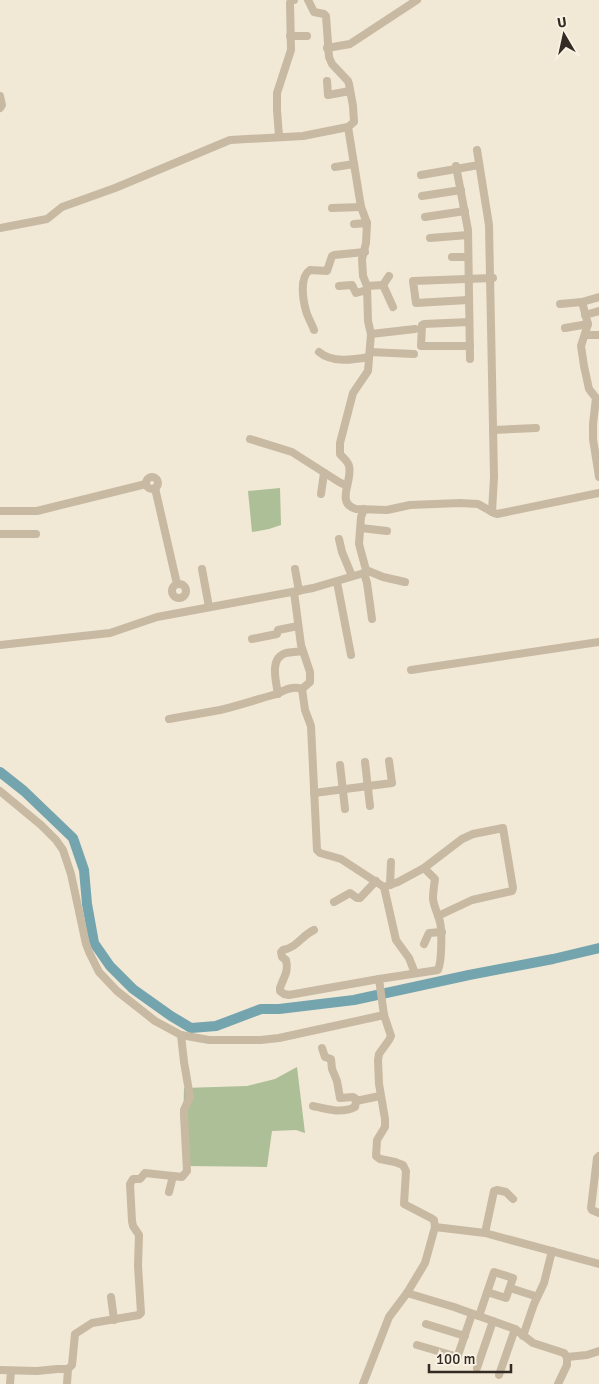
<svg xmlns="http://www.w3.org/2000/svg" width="599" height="1384" font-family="Signika,sans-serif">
<rect width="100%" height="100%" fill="#f1e8d6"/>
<g fill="#acbf96">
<polygon points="280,488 281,525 269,529 252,532 248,491"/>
<polygon points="297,1067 305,1133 296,1130 272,1131 267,1167 185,1166 183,1129 184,1088 247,1086 275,1079"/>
</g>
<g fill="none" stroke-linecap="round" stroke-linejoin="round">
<polyline stroke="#74a4ae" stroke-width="10" points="0,772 24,791 73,838 84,870 87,904 94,943 110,966 133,989 171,1016 191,1028 216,1026 261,1009 279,1009 354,1000 469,975 553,959 599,948"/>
<g stroke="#c8b9a2" stroke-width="8">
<polyline points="290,36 307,36"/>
<polyline points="327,48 350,44 417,0"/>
<polyline points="327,81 328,95 350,91"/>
<polyline points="0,96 2,105 0,108"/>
<path d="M348,127L361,207L367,223L366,243L362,259L363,276L367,286L368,321L371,334L368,371L353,393L340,443V454C343,458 348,461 349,466C353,481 335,503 356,509L387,510L410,505L460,503L478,504L494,513L497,514L599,493"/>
<polyline points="279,136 277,110 277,93 291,50 290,3 291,0 294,0"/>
<polyline points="477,150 489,225 494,477 492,512"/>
<polyline points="456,166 468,230 470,359"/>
<polyline points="335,167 354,164"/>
<polyline points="421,175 479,165"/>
<polyline points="422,196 461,190"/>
<polyline points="332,208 361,207"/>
<polyline points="425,217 465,211"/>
<polyline points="354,224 367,223"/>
<polyline points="0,228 47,219 62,207 115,188 230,140 303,136 348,127 354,122 353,106 349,84 348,81 332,64 329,57 326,16 324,14 314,12 308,0"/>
<polyline points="430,238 468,235"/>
<polyline points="452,257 467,257"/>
<polyline points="383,285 389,276"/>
<polyline points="339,286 352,285 356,293 367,290"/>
<polyline points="367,286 383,285 393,307"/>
<polyline points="599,297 582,302 588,324 581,346 584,366 589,389 596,398 593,424 593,439 599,477"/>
<polyline points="468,300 416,303 413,281 493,278"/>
<polyline points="560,304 582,302"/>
<polyline points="585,315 599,311"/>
<polyline points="469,322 424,324 422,325 421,346 470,346"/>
<polyline points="565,328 588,324"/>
<path d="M314,330C312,324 308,318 306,311C303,300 299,277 310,270L327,271L332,256L334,255L365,252"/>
<polyline points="371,334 415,329"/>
<polyline points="585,335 599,335"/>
<path d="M319,352C332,363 352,360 369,357"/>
<polyline points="370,352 414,354"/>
<polyline points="493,430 536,428"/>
<polyline points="250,439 292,452 339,482 347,486"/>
<circle cx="152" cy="483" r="6"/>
<polyline points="155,488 177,584"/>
<polyline points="321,494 324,473"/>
<polyline points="0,511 37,511 146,484"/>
<polyline points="361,528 387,531"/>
<polyline points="0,534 36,534"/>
<polyline points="339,539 342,552 352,576"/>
<polyline points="202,569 209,607"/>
<polyline points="295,569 299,591"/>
<polyline points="366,570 383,577 405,582"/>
<polyline points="364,573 367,583 372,619"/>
<polyline points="337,582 351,655"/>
<circle cx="179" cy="591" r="7"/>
<polyline points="294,592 301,645 310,672 310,682 302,689 305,710 311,726 317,850 320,853 341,859 384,887 396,940 409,958 415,973"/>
<polyline points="252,639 277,634 278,630 298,626"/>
<polyline points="0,645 110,633 157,617 313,588 364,573 366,570 359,544 361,517 364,509"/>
<polyline points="411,670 599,642"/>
<path d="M278,694C276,681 269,658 286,653C291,652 297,652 302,651"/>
<path d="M169,719C186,716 203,713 220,710C237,706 255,700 273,695C283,692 290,685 302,689"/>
<polyline points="365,762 370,806"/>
<polyline points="340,765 345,809"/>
<polyline points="0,791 41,825 56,840 63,850 71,874 86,944 90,954 99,972 117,991 155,1021 181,1035 209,1040 261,1040 279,1038 384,1015"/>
<polyline points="314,793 392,783 389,761"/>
<polyline points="390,885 391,862"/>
<polyline points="384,887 398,882 424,868 462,839 473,834 503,828 513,888 512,891 472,900 438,916"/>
<polyline points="334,902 350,893 357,898 360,898 376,881"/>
<path d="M314,930C301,936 298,947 283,950L281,952L282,957L286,960C289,972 284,976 280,988V991L284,994L289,995L379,979"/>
<polyline points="424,944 429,933 442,932"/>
<polyline points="322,1048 325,1057 331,1059 332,1069 337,1081 340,1098 353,1097 355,1098 356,1101 380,1096"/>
<path d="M313,1106C326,1109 342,1114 355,1107L356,1101"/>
<polyline points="599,1156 597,1158 591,1208 592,1210 599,1213"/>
<polyline points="169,1192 173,1176"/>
<polyline points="435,1227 485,1233 599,1264"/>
<polyline points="485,1233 494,1191 497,1190 506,1192 513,1199"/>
<polyline points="510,1288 535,1296"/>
<polyline points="407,1293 454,1307 515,1329 533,1343 564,1353 567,1357 567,1365 558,1384"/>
<polyline points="111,1297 114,1320"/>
<polyline points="479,1316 494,1272 513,1278 506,1298 487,1292"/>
<polyline points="426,1324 465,1336"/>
<polyline points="523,1336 534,1304 544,1283 552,1251"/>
<polyline points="417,1345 458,1357"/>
<polyline points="567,1357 587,1355 599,1351"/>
<polyline points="456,1361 472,1314"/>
<polyline points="477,1368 493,1321"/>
<polyline points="68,1369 72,1365 75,1334 92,1323 139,1315 141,1313 138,1266 139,1235 133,1226 132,1221 130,1184 133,1179 140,1179 145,1173 182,1177 187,1171 184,1115 184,1110 190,1097 184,1062 181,1035"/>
<polyline points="0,1370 37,1371 57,1369 68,1369 67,1384"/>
<polyline points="499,1375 515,1329"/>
<polyline points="10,1384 11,1371"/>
<path d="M363,1384L389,1317L407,1293L425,1263L435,1227L434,1220L431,1218L404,1204L406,1171L403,1165L395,1162L380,1159L376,1156L377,1140L385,1127V1119L379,1084L378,1060L379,1054L389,1040L391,1036L384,1015L379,979L438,970C442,961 442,931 440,922C438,914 434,907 433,899C433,892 434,886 435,879L424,868"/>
</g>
</g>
<g transform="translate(564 35) rotate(351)" stroke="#f9f1e2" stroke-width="4" paint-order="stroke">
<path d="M0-4L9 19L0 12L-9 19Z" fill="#332b24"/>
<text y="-8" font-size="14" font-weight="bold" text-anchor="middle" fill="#332b24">U</text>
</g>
<path d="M429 1364v8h82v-8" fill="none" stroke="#332b24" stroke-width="2.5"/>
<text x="436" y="1364" font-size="15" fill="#332b24" stroke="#f9f1e2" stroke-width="4" paint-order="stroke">100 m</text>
</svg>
